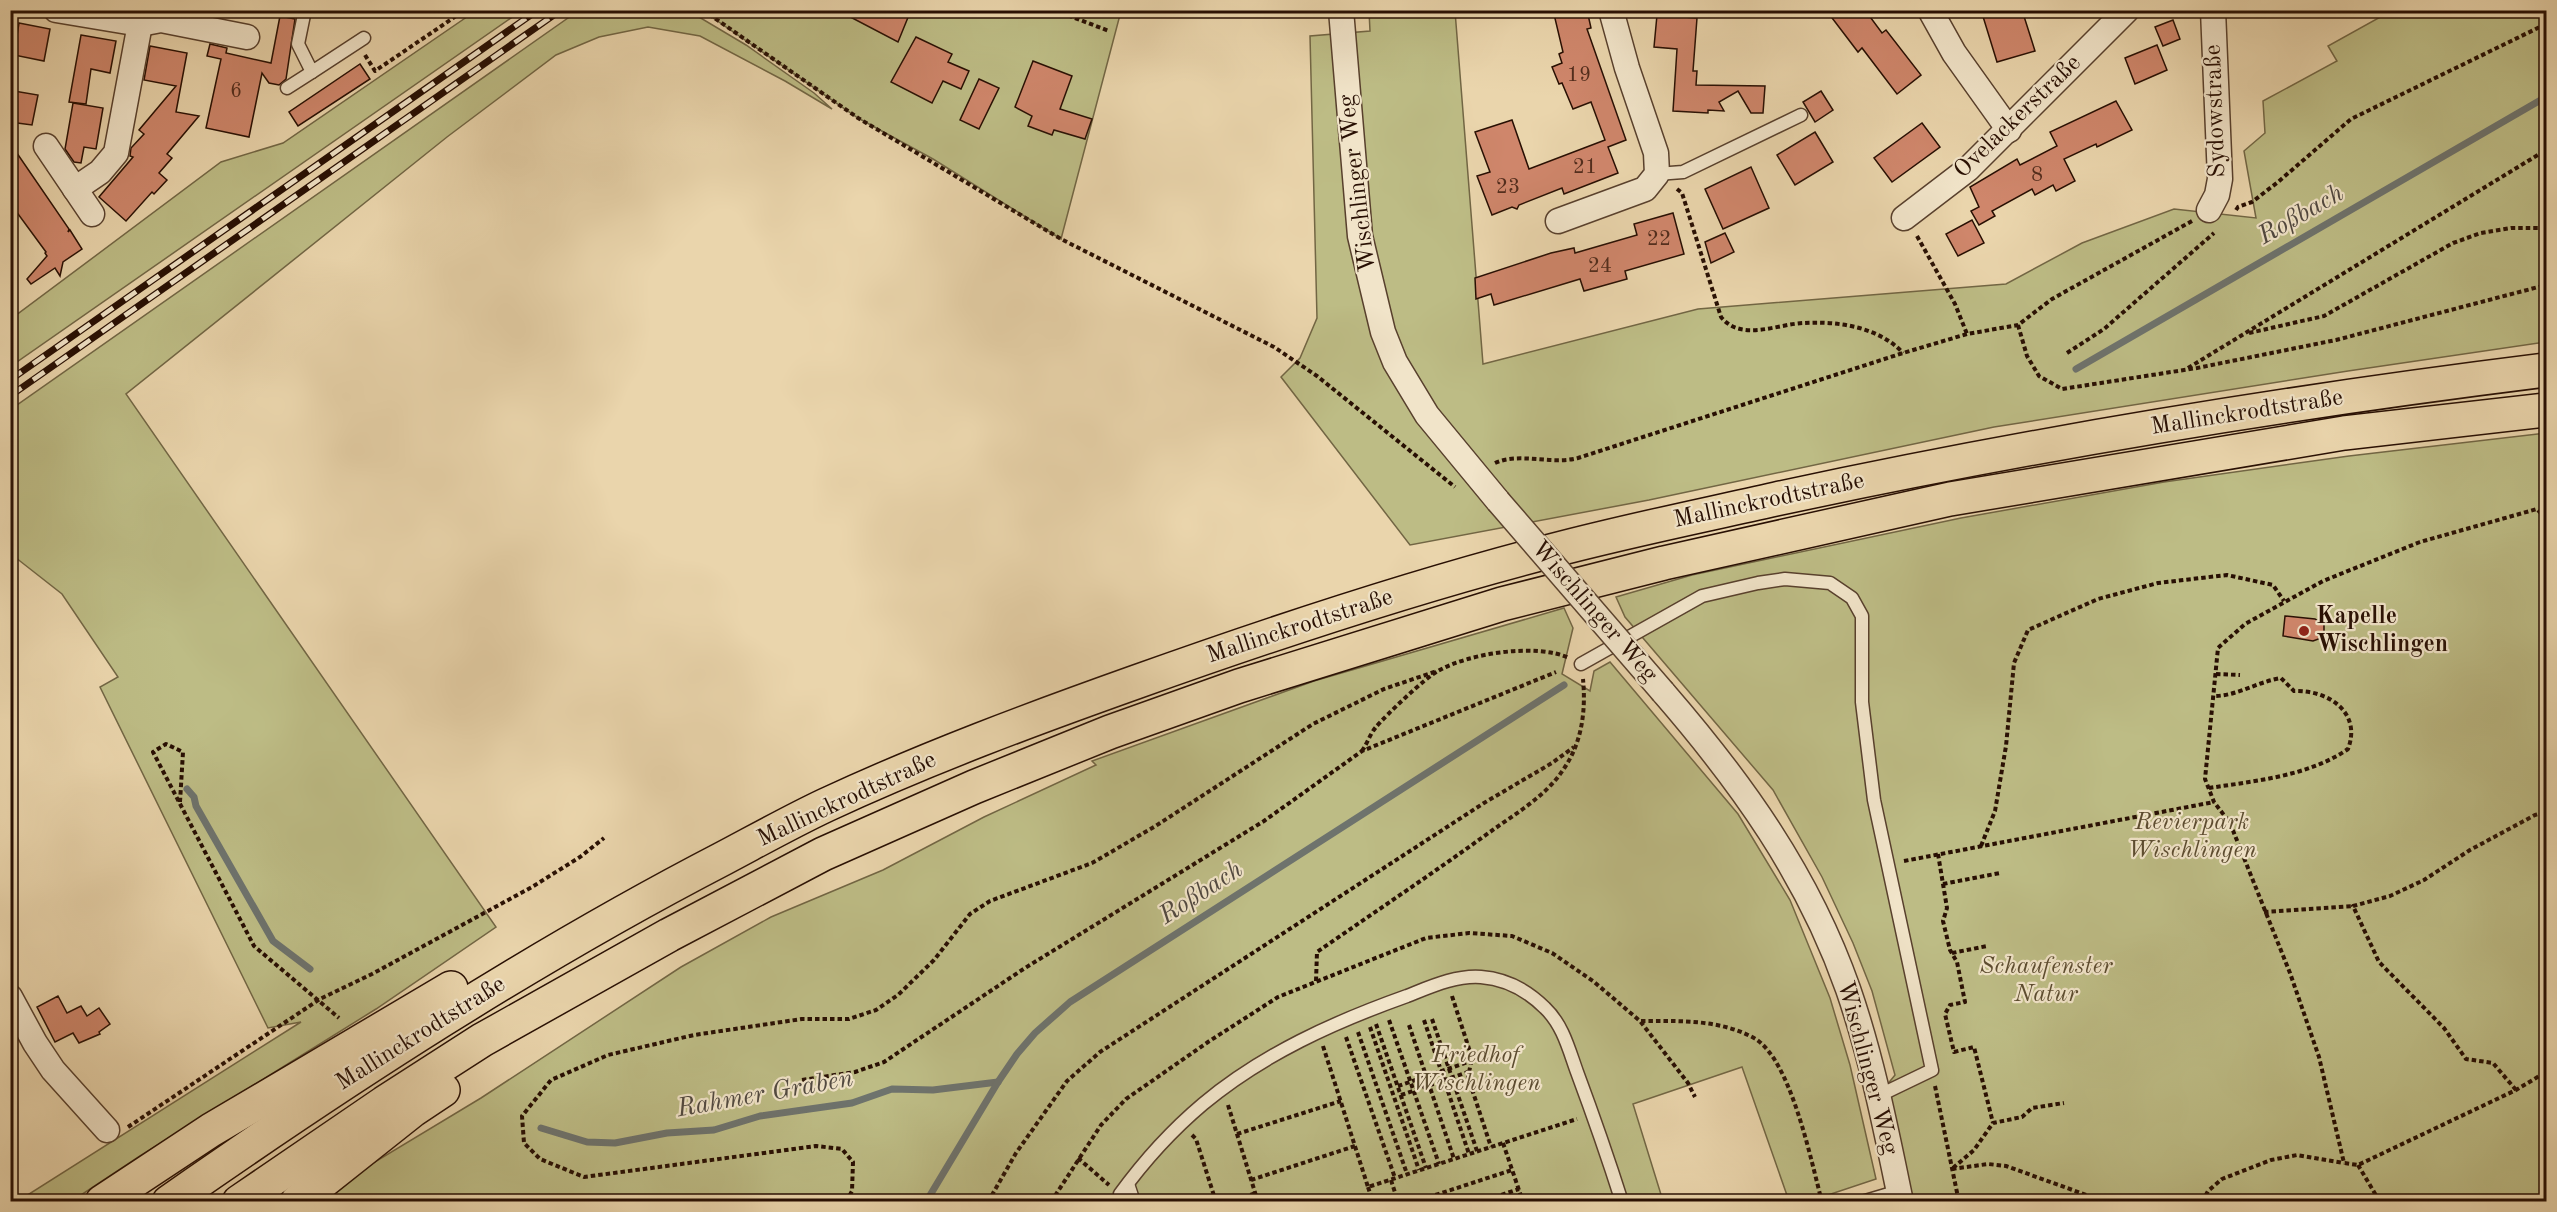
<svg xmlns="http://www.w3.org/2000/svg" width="2557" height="1212" font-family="'Old Standard TT',serif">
<rect width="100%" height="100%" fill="#ead5ac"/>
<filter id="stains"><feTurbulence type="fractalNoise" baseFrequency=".00333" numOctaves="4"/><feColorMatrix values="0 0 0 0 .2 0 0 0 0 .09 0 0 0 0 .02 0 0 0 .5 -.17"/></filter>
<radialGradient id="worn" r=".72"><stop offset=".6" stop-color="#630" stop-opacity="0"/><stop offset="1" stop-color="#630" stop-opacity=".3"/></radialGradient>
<g fill="#bdbc85" stroke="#726644" stroke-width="1.5">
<polygon points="477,10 521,11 11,366 11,319 221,162 283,143"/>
<polygon points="578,11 689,11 746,45 814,93 832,109 785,81 700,36 648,27 599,37 556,55 447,137 126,394 496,927 376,1009 140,1156 72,1201 18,1201 301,1022 268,1028 100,687 118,677 62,594 11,554 10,410"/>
<polygon points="703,11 1121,11 1061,239 933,159 858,118"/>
<polygon points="1369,11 1455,11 1483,364 1698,309 2006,284 2082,243 2174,209 2256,218 2244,151 2265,133 2263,101 2337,61 2328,46 2391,11 2546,11 2546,342 2348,371 1994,427 1649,500 1410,545 1281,377 1300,358 1317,318 1310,36 1370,31"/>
<polygon points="2546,433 2546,1201 1901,1201 1878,1096 1895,1075 1872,991 1853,943 1822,877 1773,790 1625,617 1616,597 1692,575 1961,518 2164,482 2349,456"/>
<polygon points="1564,608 1573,628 1562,674 1590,691 1594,671 1610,662 1738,814 1790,900 1830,998 1850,1065 1876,1179 1810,1201 1789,1201 1742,1067 1633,1104 1663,1201 321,1202 373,1163 481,1098 681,967 771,917 883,870 984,817 1096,765 1092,761 1314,681"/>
</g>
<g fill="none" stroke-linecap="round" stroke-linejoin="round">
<g stroke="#6e736d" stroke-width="7">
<polyline points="2076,369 2546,97"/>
<polyline points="187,789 194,797 196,806 273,941 310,969"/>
<polyline points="541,1128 587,1142 615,1143 667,1133 714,1130 760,1116 852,1103 892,1089 933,1090 998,1082"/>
<polyline points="926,1202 998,1082 1017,1054 1035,1033 1070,1002 1564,685"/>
</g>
</g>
<g fill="#cf866b" stroke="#280f03" stroke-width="1.5">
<polygon points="837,10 911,10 898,42"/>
<polygon points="1553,10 1587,10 1591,28 1587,29 1626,140 1608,147 1618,173 1564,194 1562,188 1519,205 1517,209 1512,207 1492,215 1477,176 1490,172 1475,132 1512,120 1529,169 1605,140 1591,102 1573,109 1562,83 1559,84 1552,67 1562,63 1559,54 1563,52"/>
<polygon points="1826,10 1865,10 1882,33 1886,30 1921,75 1897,94 1862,48 1858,52"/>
<polygon points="1981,10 2022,10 2035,51 1997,62"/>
<polygon points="1657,15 1697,18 1693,71 1697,71 1696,85 1765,86 1763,113 1751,113 1738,91 1719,102 1724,111 1708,110 1708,113 1673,111 1677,49 1654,47"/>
<polygon points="280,16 295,19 286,79 279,85 269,83 262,73 249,137 206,128 221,59 207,56 210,44 227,48 226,53 271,63"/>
<polygon points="2173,20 2180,39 2163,46 2155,27"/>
<polygon points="19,23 50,29 44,61 14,55"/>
<polygon points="81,35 116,41 110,73 91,69 86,104 69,102"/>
<polygon points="916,37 952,54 948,62 969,71 961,89 943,81 932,103 891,82"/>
<polygon points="2157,45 2167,70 2135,84 2125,58"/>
<polygon points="150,46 187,53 176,112 199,116 167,154 172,158 159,173 167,180 154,194 152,192 126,221 99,197 133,157 130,156 131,148 144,134 139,130 176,86 144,80"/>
<polygon points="1033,61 1072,76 1060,109 1092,119 1085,139 1054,130 1052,135 1028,126 1032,116 1015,107"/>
<polygon points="360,64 370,79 298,126 289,112"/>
<polygon points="979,79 999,88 979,129 960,120"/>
<polygon points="14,91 38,95 32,125 10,122"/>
<polygon points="1821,91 1833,110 1815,122 1803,102"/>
<polygon points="2116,101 2132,130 2097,147 2096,144 2064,159 2075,181 2056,191 2053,185 2035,195 2032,189 1992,211 1995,216 1979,225 1971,211 1979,207 1970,187 2017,159 2020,165 2057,146 2050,132"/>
<polygon points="73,103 103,108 96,149 84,147 81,163 74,162 65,149"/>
<polygon points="1922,123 1940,147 1892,182 1874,158"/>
<polygon points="1815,132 1833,162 1795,185 1777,155"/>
<polygon points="10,143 69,229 68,232 70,230 82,249 63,262 60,276 55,268 31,284 27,279 47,256 45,253 46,252 10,203"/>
<polygon points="1751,167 1769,208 1723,229 1705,189"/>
<polygon points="1673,213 1684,254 1625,271 1627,279 1584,291 1580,279 1494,305 1491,294 1476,299 1475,278 1551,253 1574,248 1575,253 1637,235 1634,224"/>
<polygon points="1972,220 1984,243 1958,256 1946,234"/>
<polygon points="1725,233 1734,252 1711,263 1705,242"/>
<polygon points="2285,616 2315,619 2324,625 2324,637 2313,641 2283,636"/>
<polygon points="58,996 67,1013 81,1006 87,1016 99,1008 110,1024 99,1032 100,1034 79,1043 73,1033 55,1042 37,1007"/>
</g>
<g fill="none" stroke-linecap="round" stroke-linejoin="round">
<defs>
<g id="lane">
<polyline points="305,10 298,44 312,72 364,38"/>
<polyline points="287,88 312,72"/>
<polyline points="1657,174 1683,172 1801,115"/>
<polyline points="1581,664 1702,596 1758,583 1785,579 1830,583 1852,598 1862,616 1862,702 1874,800 1932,1070 1878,1096"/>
<polyline points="1128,1184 1134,1202"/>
<path d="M1120,1194C1144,1161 1171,1131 1203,1104C1263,1054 1334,1022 1407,996C1430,987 1456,975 1481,977C1507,979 1527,990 1545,1008C1563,1025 1569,1050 1577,1072C1593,1115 1608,1158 1622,1202"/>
<polyline points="1862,1202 1899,1191"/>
</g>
<g id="street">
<polyline points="56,10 140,24 161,20 247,37"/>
<polyline points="1341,10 1360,236 1383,332 1395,362 1427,415 1498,501"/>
<polyline points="1930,10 1954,53 2009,130"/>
<polyline points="46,146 92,214"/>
<polyline points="75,189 100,172 116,153 140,24"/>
<polyline points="2209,210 2217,195 2220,179 2213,10"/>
<polyline points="1904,218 1968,169 2127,10"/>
<polyline points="1558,221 1645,189 1657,174 1656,153 1627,68 1611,10"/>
<path d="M1663,692C1741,782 1808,875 1848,989C1872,1058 1886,1130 1901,1202"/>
<polyline points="10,997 35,1043 53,1070 107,1130"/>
</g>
<g id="highway">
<polyline points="102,1202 211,1130 451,988"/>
<path d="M169,1202C348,1077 531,958 724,858C758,840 792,821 826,805C927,758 1032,719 1136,682C1273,633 1411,587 1551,551C1626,531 1701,516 1776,499C2031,444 2288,402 2546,370"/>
<polyline points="239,1202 384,1103 482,1040 669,935 823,854 974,787 1110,732 1239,686 1502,604 1664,563 1950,499 2344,433 2546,410"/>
<polyline points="297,1202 413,1110 443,1090"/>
</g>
</defs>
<use href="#lane" stroke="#58402d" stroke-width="15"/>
<use href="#street" stroke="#58402d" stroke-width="27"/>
<use href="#highway" stroke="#280f03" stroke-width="36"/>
<g stroke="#280f03" stroke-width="4" stroke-dasharray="4.5 3" stroke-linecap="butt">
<polyline points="703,10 858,118 1061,239 1274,347 1317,376 1455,487"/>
<polyline points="1054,10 1109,31"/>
<polyline points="365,55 375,71 465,10"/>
<path d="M1677,189L1682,193L1721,317C1741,342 1777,324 1804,323C1838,321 1879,327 1903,353"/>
<polyline points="2236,210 2238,207 2252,202 2278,182 2351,119 2546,24"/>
<polyline points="1917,236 1955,304 1967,334"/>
<polyline points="2018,325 2027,356 2039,376 2062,389 2197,368 2336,340 2546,285"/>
<polyline points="2249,333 2324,316 2453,243 2481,233 2511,228 2546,228"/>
<polyline points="2067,353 2104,329 2214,233"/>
<polyline points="2188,368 2546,150"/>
<path d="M1495,463C1519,452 1551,465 1578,458L1903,353L1967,334L2018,325L2052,299L2192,221"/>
<polyline points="2546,519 2537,509 2420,542 2323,581 2245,624 2218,648 2205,779 2214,802 2230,823 2290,973 2319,1057 2344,1163 2358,1165 2516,1090 2546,1072"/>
<polyline points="2216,674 2240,675"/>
<path d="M1362,751C1367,744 1370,734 1376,727C1386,715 1425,678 1438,671C1469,653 1537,643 1569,658"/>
<path d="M2209,788C2255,781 2309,776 2348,749C2362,712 2328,690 2294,691L2281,678C2257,682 2237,696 2214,696"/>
<polyline points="180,802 183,752 166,744 153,752 254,946 339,1018"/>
<polyline points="1981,846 1995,811 2006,746 2014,663 2028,630 2098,599 2158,583 2227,575 2273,585 2284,601"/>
<polyline points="1938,854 1947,908 1943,921 1950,950 1957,962 1965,1002 1950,1005 1945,1014 1954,1052 1974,1047 1993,1123"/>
<polyline points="1904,861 2214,802"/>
<polyline points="1943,884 2000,873"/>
<polyline points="2264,912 2353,906"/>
<polyline points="1952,953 1987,946"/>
<path d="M1316,981L1317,952C1375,912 1433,873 1490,832C1515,814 1546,796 1563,770C1582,743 1586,711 1583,679"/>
<polyline points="1452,996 1472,1058 1468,1077 1491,1147"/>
<polyline points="1432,1019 1477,1151"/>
<polyline points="1389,1020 1439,1164"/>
<polyline points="1424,1020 1469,1154"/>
<path d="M1641,1021C1679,1021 1719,1019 1754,1038C1791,1059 1811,1161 1822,1202"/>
<polyline points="1376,1024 1426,1168"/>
<polyline points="1409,1025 1454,1159"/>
<polyline points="1370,1027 1419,1170"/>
<polyline points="1358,1032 1407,1174"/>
<polyline points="1346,1037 1395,1178"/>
<polyline points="1323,1046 1368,1187 1577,1119"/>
<polyline points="802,1080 855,1072 884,1062 1025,968 1264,821 1362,751 1556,672"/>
<polyline points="1398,1086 1471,1061"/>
<polyline points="1935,1086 1959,1202"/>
<polyline points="2516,1090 2493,1063 2466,1059 2444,1028 2379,962 2353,906 2390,896 2424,880 2470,850 2535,815 2546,812"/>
<polyline points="1401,1095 1468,1072"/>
<polyline points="1228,1105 1258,1202"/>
<polyline points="128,1127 320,999 372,974 532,887 580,857 604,838"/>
<polyline points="1237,1134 1341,1101"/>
<polyline points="1192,1135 1196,1139 1216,1202"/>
<polyline points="1503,1143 1523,1202"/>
<polyline points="1078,1158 1109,1185"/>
<polyline points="2358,1165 2380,1202"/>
<polyline points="1953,1168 1974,1150 1993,1123 2022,1117 2032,1108 2064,1103"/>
<polyline points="1952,1169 1988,1164 2006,1166 2092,1197 2134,1202"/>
<polyline points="1251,1180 1355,1146"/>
<polyline points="1391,1180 1398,1202"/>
<polyline points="1368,1187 1373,1202"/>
<polyline points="846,1202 852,1191 853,1162 842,1149 816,1146 584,1177 540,1159 524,1143 522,1116 551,1080 608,1055 694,1035 802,1019 849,1019 876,1010 898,995 934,960 970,914 990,901 1092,863 1154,827 1313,724 1384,689 1437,671"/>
<polyline points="988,1202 1016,1153 1067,1081 1100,1052 1484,803 1552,763 1574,747"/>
<polyline points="1051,1202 1101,1125 1126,1099 1208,1042 1278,997 1426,938 1469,933 1512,936 1552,953 1593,981 1640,1021 1688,1083 1695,1097"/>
<polyline points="1229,1202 1256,1193"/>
<polyline points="1362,1202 1372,1198"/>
<polyline points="1414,1202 1512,1170"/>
<polyline points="1480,1202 1519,1189"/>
<polyline points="2202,1202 2208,1191 2222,1179 2271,1160 2297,1155 2344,1163"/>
</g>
<use href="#lane" stroke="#f1e4c9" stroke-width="12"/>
<use href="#street" stroke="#f1e4c9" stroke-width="24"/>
<use href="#highway" stroke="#ead5ac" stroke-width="33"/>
<defs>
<g id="rail">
<polyline points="10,380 538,10"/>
<polyline points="10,396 561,10"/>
</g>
</defs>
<use href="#rail" stroke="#280f03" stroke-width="7"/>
<use href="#rail" stroke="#f1e4c9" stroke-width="4.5" stroke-dasharray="14" stroke-linecap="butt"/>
<defs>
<polyline id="street-bridge" points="1498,501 1663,692"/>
</defs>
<use href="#street-bridge" stroke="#58402d" stroke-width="27" stroke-linecap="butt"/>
<use href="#street-bridge" stroke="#f1e4c9" stroke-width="24"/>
</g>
<circle fill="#8f2418" stroke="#f1e4c9" stroke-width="2" cx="2304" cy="631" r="6"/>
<g text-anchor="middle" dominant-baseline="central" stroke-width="4.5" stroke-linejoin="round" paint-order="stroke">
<g font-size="21" fill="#522d1d">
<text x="1579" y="75">19</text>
<text x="236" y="91">6</text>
<text x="1585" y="167">21</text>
<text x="2037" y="175">8</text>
<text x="1508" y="187">23</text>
<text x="1659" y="239">22</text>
<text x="1600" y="266">24</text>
</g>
<g font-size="24" fill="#280f03" stroke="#f1e4c9">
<text transform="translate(2216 111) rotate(-92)">Sydowstraße</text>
<text transform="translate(2018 117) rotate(-44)">Ovelackerstraße</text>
<text transform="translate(1358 183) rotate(-97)">Wischlinger Weg</text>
<text transform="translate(2247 413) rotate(-9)">Mallinckrodtstraße</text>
<text transform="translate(1769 501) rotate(-12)">Mallinckrodtstraße</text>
<text transform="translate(1594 612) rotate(49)">Wischlinger Weg</text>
<text transform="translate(1300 627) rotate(-18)">Mallinckrodtstraße</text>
<text transform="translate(847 800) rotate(-25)">Mallinckrodtstraße</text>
<text transform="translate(421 1034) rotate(-32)">Mallinckrodtstraße</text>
<text transform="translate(1867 1068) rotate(75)">Wischlinger Weg</text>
</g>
<g font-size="24" font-weight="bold" fill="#280f03" stroke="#f1e4c9" text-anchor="start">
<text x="2316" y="617">Kapelle<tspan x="2316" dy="28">Wischlingen</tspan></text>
</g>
<g font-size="24" font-style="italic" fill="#5c4c30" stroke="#f1e4c9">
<text x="2192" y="823">Revierpark<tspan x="2192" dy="28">Wischlingen</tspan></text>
<text x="2046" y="967">Schaufenster<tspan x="2046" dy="28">Natur</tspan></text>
<text x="1476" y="1056">Friedhof<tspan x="1476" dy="28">Wischlingen</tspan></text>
</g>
<g font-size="26" font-style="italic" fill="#514941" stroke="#f1e4c9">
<text transform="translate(2301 215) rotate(-30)">Roßbach</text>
<text transform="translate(1201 893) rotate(-33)">Roßbach</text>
<text transform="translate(765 1094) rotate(-10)">Rahmer Graben</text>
</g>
</g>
<rect width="2557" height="1212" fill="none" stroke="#ead5ac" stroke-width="36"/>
<rect x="12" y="12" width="2533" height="1188" fill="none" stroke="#280f03" stroke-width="3"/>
<rect x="18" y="18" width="2521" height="1176" fill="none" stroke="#280f03" stroke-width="1.5"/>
<rect width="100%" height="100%" filter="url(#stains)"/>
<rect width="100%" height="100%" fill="url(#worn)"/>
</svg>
